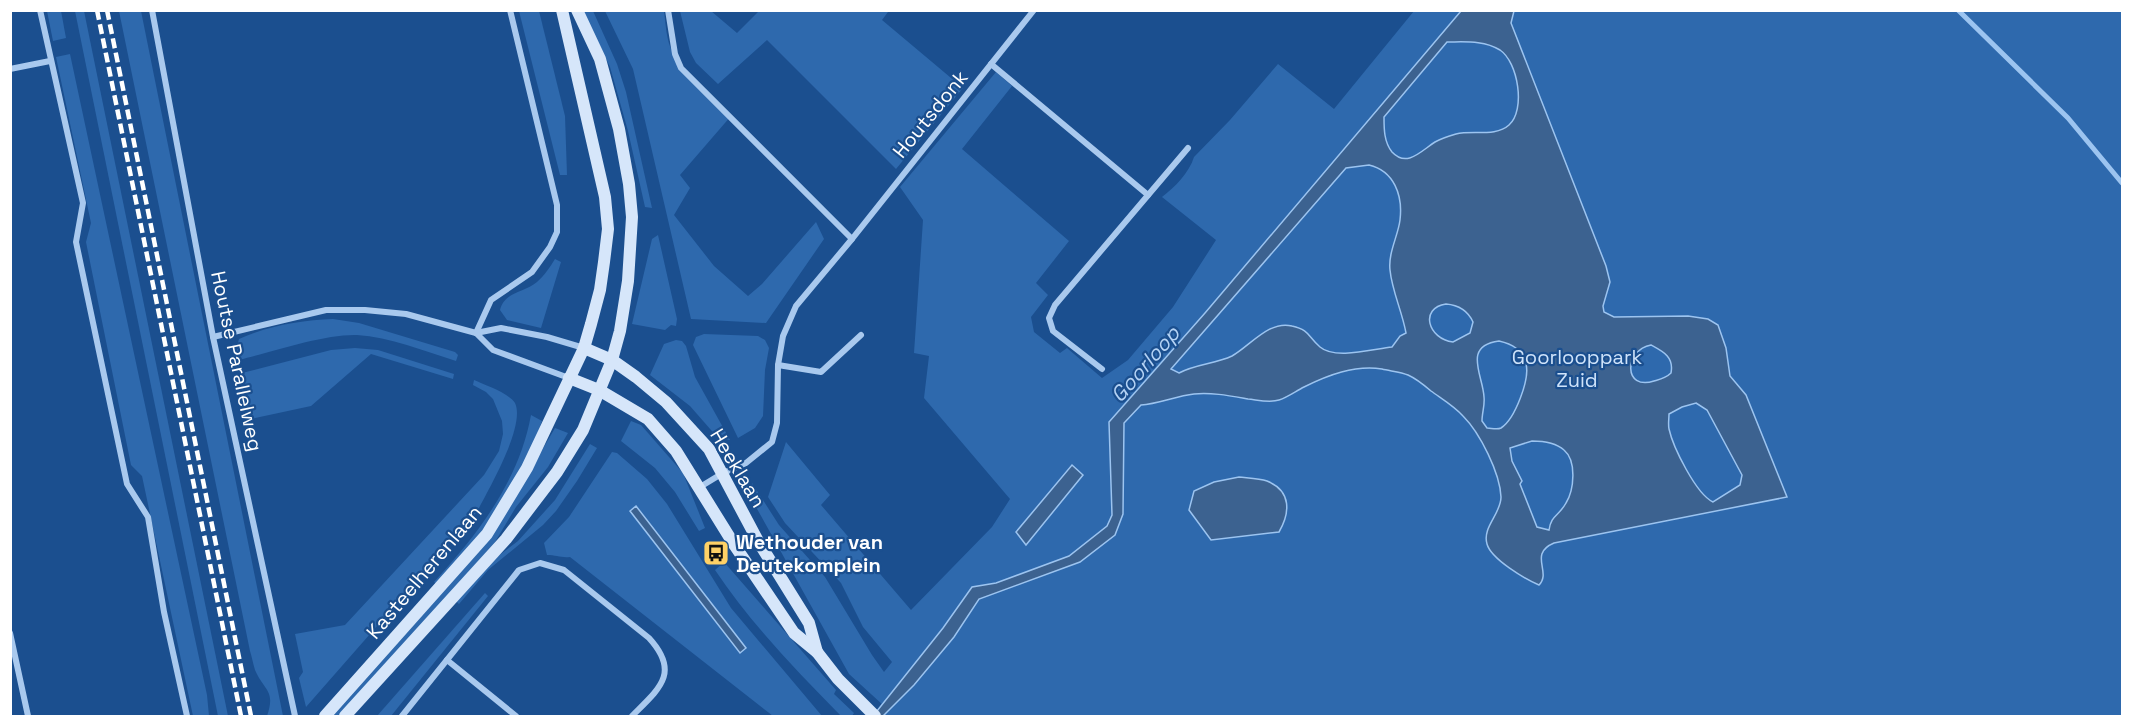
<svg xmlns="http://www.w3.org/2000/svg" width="2133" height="727" font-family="'Space Grotesk',sans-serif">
<rect width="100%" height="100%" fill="#1b4f8f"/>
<g fill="#2e69ad" fill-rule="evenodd">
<polygon points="47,11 61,11 66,38 53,41"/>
<polygon points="75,11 84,11 228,716 218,716"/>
<path d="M119,11H141L283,716H267C276,690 264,691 255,670C253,664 252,657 250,651Z"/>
<polygon points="519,11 539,11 565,116 567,175 560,175"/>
<polygon points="583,11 593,11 617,64 626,92 652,208 645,207 628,131 610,67"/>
<path d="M605,11H664C666,25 666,40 673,53C682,73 714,99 731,116L680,175L690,188L674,215L714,266L748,296L762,284L816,222L824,239L766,323L691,319L633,69Z"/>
<polygon points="680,11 711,11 737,33 759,11 883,11 888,12 882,20 963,88 896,169 767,40 718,84 696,63 690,52"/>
<path d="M1414,11H2122V716H883L903,696L896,689L883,705L849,674L751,498L752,483L779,525L825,577L872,655L884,672L892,662L863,627L841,583L785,523L768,497L786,442L830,495L821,505L911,610L992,527L1010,499L924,398L929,356L914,353L923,220L900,187L996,72L1012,86L962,149L1069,241L1036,283L1048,295L1031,317L1034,332L1060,353L1067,348L1102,378L1128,360L1173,307L1216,240L1162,197C1175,187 1189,173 1194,157L1230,120L1278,64L1334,109Z"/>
<polygon points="70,54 207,695 209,716 193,716 142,476 131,465 86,242 91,223 56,57"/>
<polygon points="658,235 677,319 676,326 671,325 665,330 632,324 652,239"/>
<path d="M555,259L561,262L541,328L507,320L500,310C505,291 524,293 537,282C544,276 550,267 555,259Z"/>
<path d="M333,319L359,323L455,352L458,355L456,361C424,351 390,337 357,335C324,334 272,352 239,360L236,350L239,339C267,326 302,320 333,319Z"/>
<polygon points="704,334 758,336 765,340 769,348 765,370 763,416 755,428 738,438 693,345 696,337"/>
<polygon points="676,340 682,341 686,346 695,377 730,440 718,438 690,406 650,375 664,344"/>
<polygon points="355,348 378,350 454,374 453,379 371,354 311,406 251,419 242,373 331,350"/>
<path d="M474,380C485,385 509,393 515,403C526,426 488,490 477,512L306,707L299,678L303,672L295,634L345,625L484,475L499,451L503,434L502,421L493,399L486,392L473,385Z"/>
<path d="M531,415L542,421L530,455L479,537L438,585L434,582C478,534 519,481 531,415Z"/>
<polygon points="631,421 641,425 683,473 705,528 699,531 675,492 655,468 621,441"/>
<polygon points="555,428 568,433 548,467 516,507 495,542 341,716 333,716 484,546 498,525"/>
<polygon points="590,444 597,448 577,481 556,511 543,525 488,570 459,604 456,601 493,560 518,541 555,500"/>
<path d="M612,452L617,453L647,479L667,504L731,608L822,716H773L570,557C561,558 556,555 547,555L544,543L569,517ZM636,506L746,648L740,653L630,511Z"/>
<path d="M724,562L836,690L834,694L854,713L852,716H841C796,670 751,624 715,570Z"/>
<polygon points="485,593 488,596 391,716 377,716"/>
</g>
<g fill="#3c6290" stroke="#9cc4f0" stroke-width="1.5" fill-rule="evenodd">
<path d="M1461,11H1514L1511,23L1606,266L1610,282L1603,306L1604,312L1614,317L1688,316L1708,319L1718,325L1726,348L1730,376L1746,395L1787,497L1554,543C1528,554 1552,572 1539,585C1525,579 1491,559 1487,544C1482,527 1501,514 1501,497C1500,473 1480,433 1463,416C1454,406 1442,399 1431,391C1424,385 1417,379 1408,375C1401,372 1390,371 1382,369C1354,365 1328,375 1304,387C1296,391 1288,397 1279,400C1270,403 1258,400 1248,399C1231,396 1211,392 1194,394C1176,396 1158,404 1141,405L1124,423L1123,514L1115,535L1080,562L979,599L954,637L914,685L883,716H873L943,628L972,587L996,583L1069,556L1107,526L1112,515L1109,422L1205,313ZM1447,42C1465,42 1484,40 1500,50C1518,62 1526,110 1509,125C1496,137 1472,130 1456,134C1449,136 1442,138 1435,142C1421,151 1407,168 1392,152C1384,142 1384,129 1384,117ZM1369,165C1394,171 1403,195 1400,220C1398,236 1388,253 1390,270C1392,291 1402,311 1406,333L1400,336L1392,347C1373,349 1335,360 1320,347C1308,337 1310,330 1292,326C1269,320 1250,346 1232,356C1215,364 1196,364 1179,373L1171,369L1346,168ZM1446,304C1458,305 1468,311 1473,322L1470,333L1453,342C1428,339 1419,308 1446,304ZM1499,341C1512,344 1522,349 1526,364C1530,379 1515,419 1501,428C1497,430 1491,428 1487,428L1482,421C1482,413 1485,405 1484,397C1483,375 1462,346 1499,341ZM1651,345C1664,352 1674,357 1671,373C1666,378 1661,379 1654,381C1623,391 1624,350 1651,345ZM1696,403L1707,410L1742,475L1740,485L1713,502C1696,494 1673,447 1669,429C1668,424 1669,419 1669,414L1682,407ZM1532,441C1543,441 1555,442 1564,450C1577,461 1574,490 1566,503C1559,516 1551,515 1549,530L1537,527L1520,484L1522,481L1512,461L1510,448Z"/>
<polygon points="1072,465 1083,475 1026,545 1016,532"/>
<path d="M1239,477C1248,478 1259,478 1267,481C1292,491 1290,513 1279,532L1211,540L1189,510L1194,491L1214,482Z"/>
<polygon points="636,506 746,648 740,653 630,511"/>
</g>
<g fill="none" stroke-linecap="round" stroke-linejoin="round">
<polyline stroke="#9cc4f0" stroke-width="5" points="1958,10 2068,118 2122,183"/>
<g stroke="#a9c9ee" stroke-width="6">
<polyline points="40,10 83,203 76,242 127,484 148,517 164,612 187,716"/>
<polyline points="152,10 213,337 295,716"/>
<polyline points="668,10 675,54 681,68 852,239"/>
<polyline points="991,64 1148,195"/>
<polyline points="10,69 50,61"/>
<polyline points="476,333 491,300 532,272 550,247 557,232 557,205 510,10"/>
<polyline points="476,333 501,328 547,337 584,348"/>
<polyline points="213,337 326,310 365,310 406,314 476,333 493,350 569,378"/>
<polyline points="778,365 821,372 861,335"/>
<polyline points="1102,369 1053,331 1049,318 1055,305 1188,148"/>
<polyline points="700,487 723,473 746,463 772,442 777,423 778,365 783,336 796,306 852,239 1034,10"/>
<polyline points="10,633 28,716"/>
<polyline points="447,660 516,716"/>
<path d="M402,716L519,570L540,563L564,570L649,638C681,673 659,689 632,716"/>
</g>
<g stroke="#d6e6fa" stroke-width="12">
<polyline points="584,348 612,360 636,377 666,402 709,449 758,541 809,623 817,652"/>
<polyline points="569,378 599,390 648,419 676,451 735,546 794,633 817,652 838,679 875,716"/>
<polyline points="325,716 487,534 527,468 584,348 591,324 600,290 604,262 608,229 605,197 562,10"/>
<polyline points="345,716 506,539 557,472 583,430 612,360 620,331 628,281 632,217 629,184 619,129 600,59 577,10"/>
</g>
<g stroke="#fff" stroke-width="4.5" stroke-dasharray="10 4.5" stroke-linecap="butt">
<polyline points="97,10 241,716"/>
<polyline points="107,10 251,716"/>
</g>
</g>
<defs>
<symbol id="bus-square" viewBox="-11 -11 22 22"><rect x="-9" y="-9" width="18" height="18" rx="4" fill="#ffd166" stroke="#1b4f8f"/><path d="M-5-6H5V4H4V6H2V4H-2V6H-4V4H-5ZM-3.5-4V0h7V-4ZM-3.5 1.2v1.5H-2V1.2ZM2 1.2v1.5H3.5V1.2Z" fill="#111"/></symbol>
</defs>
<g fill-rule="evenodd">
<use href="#bus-square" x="701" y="538" width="30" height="30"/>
</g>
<g text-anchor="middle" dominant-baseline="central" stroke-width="4.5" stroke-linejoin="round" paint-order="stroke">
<g font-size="20" fill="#fff" stroke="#1b4f8f">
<text transform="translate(930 114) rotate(-51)">Houtsdonk</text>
<text transform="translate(237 361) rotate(78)">Houtse Parallelweg</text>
<text transform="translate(738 468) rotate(59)">Heeklaan</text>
<text transform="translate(424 572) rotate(-50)">Kasteelherenlaan</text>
</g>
<g font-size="20" fill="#cfe3fa" stroke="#1b4f8f">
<text x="1577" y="357">Goorlooppark<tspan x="1577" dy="23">Zuid</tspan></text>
</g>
<g font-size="20" font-weight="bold" fill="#fff" stroke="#1b4f8f" text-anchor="start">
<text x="736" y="542">Wethouder van<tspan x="736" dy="23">Deutekomplein</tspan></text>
</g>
<g font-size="21" font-style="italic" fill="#b5d3f5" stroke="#1b4f8f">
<text transform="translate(1145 364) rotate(-49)">Goorloop</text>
</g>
</g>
<rect width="2133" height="727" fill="none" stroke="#ffffff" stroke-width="24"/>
</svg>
